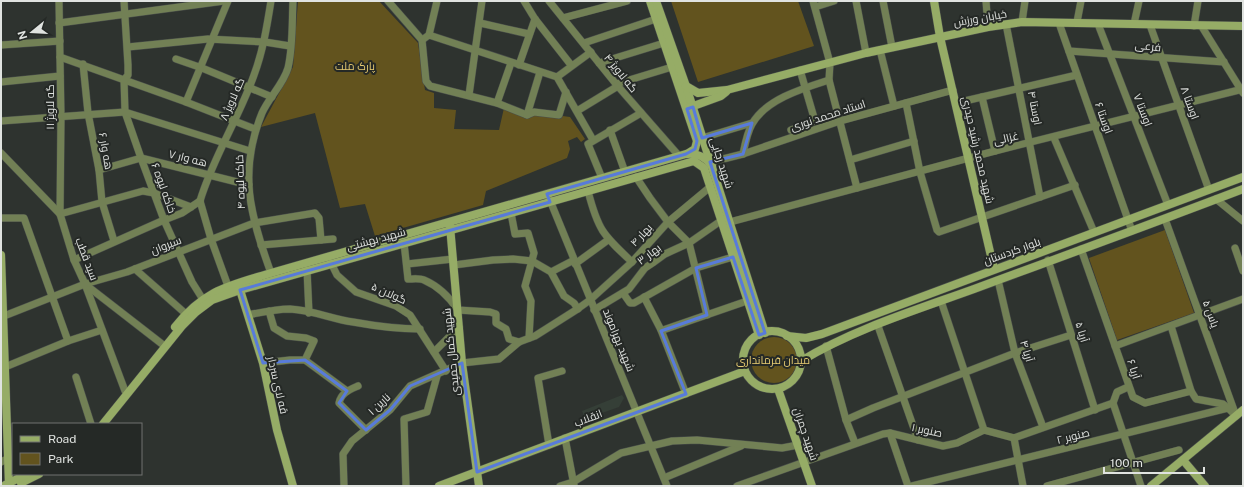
<svg xmlns="http://www.w3.org/2000/svg" width="1244" height="487" font-family="'Public Sans',Cairo,sans-serif">
<rect width="100%" height="100%" fill="#2e332f"/>
<polygon fill="#353f37" points="622,395 624,398 619,407 585,419 582,411"/>
<g fill="#62531e">
<polygon points="298,1 379,1 418,43 425,90 434,93 434,108 456,110 454,129 499,130 504,108 570,117 585,139 581,142 577,137 568,141 570,149 567,158 486,191 483,205 375,236 365,204 340,208 315,113 261,127 293,67"/>
<polygon points="671,1 798,1 814,46 698,82"/>
<polygon points="1165,230 1194,313 1117,340 1089,258"/>
<circle cx="774" cy="360" r="23"/>
</g>
<g fill="none" stroke-linecap="round" stroke-linejoin="round">
<defs>
<g id="street">
<polyline points="59,1 61,117 60,214 143,191 154,193 191,207"/>
<polyline points="388,1 422,40 426,81 430,86 497,103 527,115 534,112 559,115 566,92"/>
<polyline points="524,1 535,19 571,65"/>
<polyline points="549,1 616,84 679,156"/>
<polyline points="813,1 830,63 829,80 857,188"/>
<polyline points="856,1 866,53"/>
<polyline points="883,1 892,47"/>
<polyline points="986,1 988,27"/>
<polyline points="815,7 834,1"/>
<polyline points="563,18 627,1"/>
<polyline points="1022,22 1025,1"/>
<polyline points="1077,22 1081,1"/>
<polyline points="59,23 224,1"/>
<polyline points="480,23 529,34"/>
<polyline points="1059,23 1132,231"/>
<polyline points="1006,24 1040,197"/>
<polyline points="1098,24 1168,205"/>
<polyline points="1134,24 1139,1"/>
<polyline points="1150,25 1209,190"/>
<polyline points="1194,26 1198,1"/>
<polyline points="1202,27 1243,93"/>
<polyline points="429,35 437,1"/>
<polyline points="422,40 429,35 557,77 593,140"/>
<polyline points="584,43 656,19"/>
<polyline points="1,45 60,41"/>
<polyline points="128,47 208,39 265,42 290,46"/>
<polyline points="880,50 894,106"/>
<polyline points="1069,51 1224,62"/>
<polyline points="60,57 186,102 255,129"/>
<polyline points="176,59 202,68 272,97"/>
<polyline points="599,63 664,43"/>
<polyline points="83,64 88,113 99,170 102,202 114,241"/>
<polyline points="519,65 535,19"/>
<polyline points="557,77 591,52"/>
<polyline points="124,80 125,112 141,158 164,220 192,282 202,298"/>
<polyline points="124,80 128,75 128,65 124,1"/>
<polyline points="1,82 60,76"/>
<polyline points="616,84 672,67"/>
<polyline points="469,95 482,1"/>
<polyline points="982,97 995,151"/>
<polyline points="186,102 228,1"/>
<polyline points="497,103 511,63"/>
<polyline points="906,103 920,172 937,230 939,232 1075,185"/>
<polyline points="956,103 1077,75"/>
<polyline points="577,111 618,86"/>
<polyline points="527,115 540,72"/>
<polyline points="1,121 125,112 250,151"/>
<polyline points="610,130 625,172"/>
<polyline points="791,130 815,121 800,70"/>
<polyline points="702,138 752,123"/>
<polyline points="1054,138 1094,232"/>
<polyline points="1,153 60,214 74,260 85,284 125,391"/>
<path d="M743,154C745,144 747,133 752,124C766,99 804,88 829,80"/>
<polyline points="850,160 914,141"/>
<polyline points="711,162 743,154 840,121 953,90"/>
<polyline points="99,170 141,158 249,185"/>
<polyline points="636,177 650,198 668,222 689,243 707,315"/>
<polyline points="602,178 588,144 641,113"/>
<path d="M588,191C598,230 603,235 632,262"/>
<polyline points="549,198 667,486"/>
<polyline points="1216,199 1243,221"/>
<path d="M200,201C213,157 239,118 254,75C263,51 267,26 271,1"/>
<polyline points="200,201 211,239 228,286"/>
<polyline points="511,213 515,234 528,233 534,253 525,286 531,301 529,338"/>
<polyline points="1,218 24,218 68,341"/>
<polyline points="1165,219 1235,413"/>
<polyline points="730,222 995,151 1243,89"/>
<path d="M404,243L408,279C413,279 420,278 424,280C438,286 450,298 458,310L490,312L496,314V323L506,329L509,339L519,342"/>
<polyline points="261,245 333,239"/>
<polyline points="1235,248 1243,271"/>
<polyline points="1081,249 1133,397 1145,403 1191,391 1196,399 1223,404 1228,408"/>
<polyline points="74,260 164,220 182,213 200,201"/>
<polyline points="1048,260 1095,410"/>
<polyline points="331,263 337,275 356,292 396,306 410,315 446,371"/>
<polyline points="407,264 453,259"/>
<polyline points="575,264 608,240"/>
<polyline points="454,265 493,260 513,259 532,261 551,272 564,296 574,303 578,309"/>
<polyline points="135,269 186,314"/>
<polyline points="307,270 309,313"/>
<polyline points="551,272 574,260"/>
<path d="M271,273C250,215 238,172 262,113C269,97 283,85 288,68C293,47 292,22 293,1"/>
<polyline points="998,280 1015,353 1043,427"/>
<polyline points="86,285 162,344"/>
<polyline points="623,293 630,303 634,303 696,268 733,257"/>
<polyline points="644,297 661,330 663,330 747,301"/>
<polyline points="941,301 984,430"/>
<polyline points="594,310 629,289 645,268 654,262 665,254 689,243 722,220"/>
<path d="M248,315C262,312 276,309 290,309C312,310 332,319 353,322C375,326 397,329 420,329"/>
<polyline points="4,316 85,284 127,272 254,223 315,213 319,218 321,240"/>
<polyline points="878,326 918,440"/>
<polyline points="1171,326 1191,391"/>
<polyline points="661,330 686,394"/>
<polyline points="826,346 846,420 855,443"/>
<polyline points="1115,346 1243,299"/>
<polyline points="434,352 459,327"/>
<polyline points="305,360 347,391"/>
<polyline points="263,363 290,360 305,360 314,341 306,338 287,336 274,328 269,311"/>
<polyline points="5,367 68,341 102,330"/>
<polyline points="76,377 91,424"/>
<path d="M358,386C349,390 341,393 339,403L366,430"/>
<polyline points="1128,387 1117,392 1113,403 1141,486"/>
<polyline points="846,420 873,408 1015,353 1071,335"/>
<polyline points="890,433 908,486"/>
<polyline points="565,438 574,485"/>
<polyline points="1014,438 1023,486"/>
<polyline points="549,445 538,378 562,371"/>
<polyline points="1,462 9,458"/>
<polyline points="664,478 741,446"/>
<polyline points="344,486 343,454 352,441 390,410 410,386 462,363 499,359 519,342 535,336 576,310 590,300 632,262 668,222 710,187"/>
<polyline points="406,486 404,419 427,412 437,376"/>
<polyline points="560,486 573,482 621,453 672,441 697,440 782,448 798,445"/>
<polyline points="737,486 883,434 890,433 943,446 957,443 984,430 1014,438 1113,403"/>
<polyline points="912,486 1228,408 1236,416"/>
<polyline points="1047,486 1179,450"/>
</g>
<g id="secondary">
<polyline points="650,1 697,141 695,149 687,154"/>
<polyline points="656,1 686,86 765,333"/>
<polyline points="934,1 940,37 994,269"/>
<polyline points="686,86 698,93 727,90 866,53 988,27 1022,22 1243,26"/>
<polyline points="688,108 721,96 726,92"/>
<polyline points="450,226 462,363 479,486"/>
<polyline points="1,255 9,486"/>
<polyline points="240,290 263,363 277,430 293,486"/>
<path d="M175,327C204,290 228,286 271,273L686,154C698,153 705,157 712,166"/>
<circle cx="772" cy="360" r="29"/>
<polyline points="787,336 806,338 822,334 1243,177"/>
<path d="M801,361C854,329 916,310 974,289C1064,256 1154,223 1243,189"/>
<polyline points="778,389 812,486"/>
<polyline points="103,424 182,326 196,312 212,300 240,290 694,161 704,168 759,335"/>
<polyline points="1183,460 1205,486"/>
<polyline points="21,483 39,474"/>
<polyline points="5,485 27,474"/>
<polyline points="439,486 745,371"/>
<polyline points="1151,486 1243,410"/>
</g>
</defs>
<use href="#street" stroke="#4a4f4b" stroke-width="8"/>
<use href="#secondary" stroke="#4a4f4b" stroke-width="9"/>
<use href="#street" stroke="#728055" stroke-width="7"/>
<use href="#secondary" stroke="#96ac66" stroke-width="8"/>
</g>
<path fill="none" stroke="#587bda" stroke-width="3" stroke-linejoin="round" d="M693,107L702,138L752,123L743,154L710,162L765,333L759,335L733,257L696,268L707,315L661,331L686,394L477,472L462,363L410,386L390,410L366,430L339,403L347,391L305,360L263,363L240,290L550,202L547,194L686,154L695,149L697,141L687,109Z"/>
<g text-anchor="middle" dominant-baseline="central" stroke-width="4" stroke-linejoin="round" paint-order="stroke">
<g font-size="11" fill="#e0e3e0" stroke="#252926">
<text transform="translate(980 18) rotate(-10)">خیابان ورزش</text>
<text transform="translate(1148 46) rotate(6)">فرعی</text>
<text transform="translate(621 73) rotate(51)">گه لاویژ ۴</text>
<text transform="translate(232 99) rotate(-66)">گه لاویژ ۸</text>
<text transform="translate(1190 103) rotate(70)">اوستا ۸</text>
<text transform="translate(50 107) rotate(-90)">گه لاویژ ۱۱</text>
<text transform="translate(1035 108) rotate(79)">اوستا ۴</text>
<text transform="translate(1143 110) rotate(69)">اوستا ۷</text>
<text transform="translate(828 115) rotate(-18)">استاد محمد نوری</text>
<text transform="translate(1104 118) rotate(70)">اوستا ۶</text>
<text transform="translate(1006 138) rotate(-13)">غزالی</text>
<text transform="translate(978 150) rotate(77)">شهید محمد رشید حیدری</text>
<text transform="translate(106 151) rotate(80)">هه وار ۶</text>
<text transform="translate(188 158) rotate(14)">هه وار ۷</text>
<text transform="translate(722 163) rotate(72)">شهید رجایی</text>
<text transform="translate(240 182) rotate(-92)">خاکه لیوه ۴</text>
<text transform="translate(164 188) rotate(70)">خاکه لیوه ۶</text>
<text transform="translate(641 235) rotate(-47)">بهار ۴</text>
<text transform="translate(376 239) rotate(-15)">شهید بهشتی</text>
<text transform="translate(166 245) rotate(-21)">سیروان</text>
<text transform="translate(1012 251) rotate(-20)">بلوار کردستان</text>
<text transform="translate(649 254) rotate(-37)">بهار ۳</text>
<text transform="translate(87 259) rotate(69)">سید قطب</text>
<text transform="translate(389 293) rotate(24)">گولان ۵</text>
<text transform="translate(1211 314) rotate(70)">یاس ۵</text>
<text transform="translate(1082 332) rotate(73)">آریا ۵</text>
<text transform="translate(619 340) rotate(68)">شهید بهراموند</text>
<text transform="translate(1027 351) rotate(73)">آریا ۴</text>
<text transform="translate(451 352) rotate(-96)">شهید کمال حمیدی</text>
<text transform="translate(1134 369) rotate(72)">آریا ۶</text>
<text transform="translate(278 385) rotate(77)">قه لای سردار</text>
<text transform="translate(379 404) rotate(-43)">نارین ۱</text>
<text transform="translate(588 418) rotate(-21)">انقلاب</text>
<text transform="translate(927 430) rotate(12)">صنوبر ۱</text>
<text transform="translate(806 434) rotate(71)">شهید چمران</text>
<text transform="translate(1073 436) rotate(-14)">صنوبر ۲</text>
</g>
<g font-size="11" fill="#e5ca71" stroke="#252926">
<text x="355" y="66">پارک ملت</text>
<text x="773" y="360">میدان فرمانداری</text>
</g>
</g>
<rect width="1244" height="487" fill="none" stroke="#e0e3e0" stroke-width="4"/>
<rect x="12" y="423" width="130" height="52" fill="#252926" stroke="#707370"/>
<rect x="20" y="436" width="20" height="6" fill="#96ac66" stroke="#707370"/>
<text x="48" y="443" font-size="12" fill="#e0e3e0">Road</text>
<rect x="20" y="453" width="20" height="12" fill="#62531e" stroke="#707370"/>
<text x="48" y="463" font-size="12" fill="#e0e3e0">Park</text>
<g transform="translate(32 32) rotate(252)" stroke="#252926" stroke-width="3" paint-order="stroke">
<path d="M0-3L7 15L0 10L-7 15Z" fill="#e0e3e0"/>
<text y="-6" font-size="11" font-weight="bold" text-anchor="middle" fill="#e0e3e0">N</text>
</g>
<path d="M1104 467v6h100v-6" fill="none" stroke="#e0e3e0" stroke-width="2"/>
<text x="1110" y="467" font-size="12" fill="#e0e3e0" stroke="#252926" stroke-width="3" paint-order="stroke">100 m</text>
</svg>
